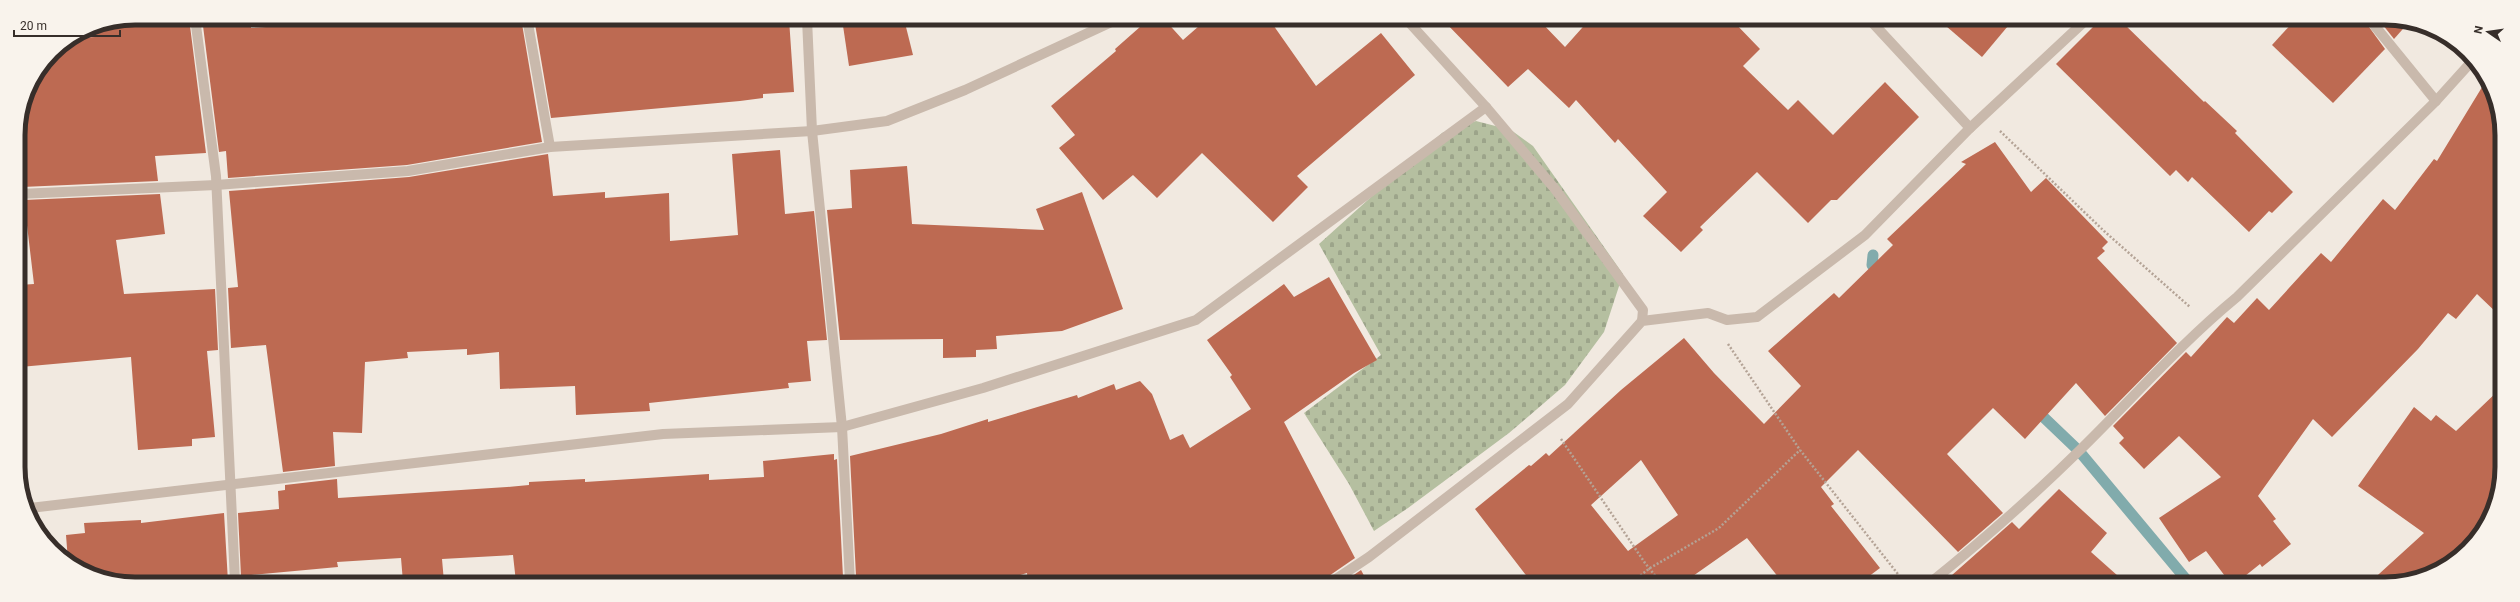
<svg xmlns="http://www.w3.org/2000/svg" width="2520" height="602" font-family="Roboto,sans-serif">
<defs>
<pattern id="cemetery-stones" width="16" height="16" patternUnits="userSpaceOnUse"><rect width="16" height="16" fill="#b5bfa0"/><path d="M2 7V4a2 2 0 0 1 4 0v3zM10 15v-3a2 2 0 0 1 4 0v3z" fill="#9ca48a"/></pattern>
</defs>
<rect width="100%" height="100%" fill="#f1e9e0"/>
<polygon fill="url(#cemetery-stones)" points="1476,121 1511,130 1533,146 1623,274 1604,332 1565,385 1509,433 1408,508 1374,531 1349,484 1304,413 1381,355 1319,244 1442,133"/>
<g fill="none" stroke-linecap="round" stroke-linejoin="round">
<g stroke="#81abac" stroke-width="11">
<polyline points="1873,255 1872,265 1882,276"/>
<polyline points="2034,408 2079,451 2190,584"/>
</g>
</g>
<g fill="#bd6a52" fill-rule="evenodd">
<polygon points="135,18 189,18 206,153 155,156 158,181 22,187 18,160 18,128 27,90 53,52 74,38 95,37 95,26"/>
<polygon points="202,18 251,18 251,28 315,24 314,18 521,18 542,142 407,165 228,178 226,151 219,152"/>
<polygon points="534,18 789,19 794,92 763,94 763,98 740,101 551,118"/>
<polygon points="842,19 904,19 913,55 849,66"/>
<polygon points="1149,19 1164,19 1183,40 1207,19 1269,19 1316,86 1381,33 1415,75 1297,176 1308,187 1273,222 1202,153 1157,198 1133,175 1103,200 1059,148 1075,135 1051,106 1116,51 1115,49"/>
<polygon points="1442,19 1538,19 1565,47 1590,19 1732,20 1760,49 1743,66 1788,110 1798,100 1833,135 1885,82 1919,117 1837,200 1831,200 1808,223 1757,172 1700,227 1703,230 1681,252 1643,216 1667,192 1618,139 1615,143 1576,100 1569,108 1528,69 1508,87"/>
<polygon points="1939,20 2013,20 1982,57"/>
<polygon points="2100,20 2120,20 2204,102 2205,101 2237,131 2235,133 2293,192 2272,213 2269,211 2249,232 2192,177 2188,182 2176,170 2170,176 2056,64"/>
<polygon points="2295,20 2364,20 2385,49 2333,103 2272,45"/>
<polygon points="2379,20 2408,20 2410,21 2394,39"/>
<polygon points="2487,79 2500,113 2500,316 2477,294 2456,319 2448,313 2418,349 2332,437 2313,419 2258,496 2276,519 2273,521 2291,544 2262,567 2260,564 2235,584 2231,584 2206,551 2189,562 2159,518 2221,477 2179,436 2144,469 2119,443 2124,438 2113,426 2186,352 2191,357 2227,317 2234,323 2257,298 2269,310 2321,253 2331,262 2383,199 2395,210 2434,159 2437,161"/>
<path d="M1995,142L2031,192L2046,178L2108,242L2102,248L2105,251L2097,258L2177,343L2105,416L2076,383L2025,439L1993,408L1947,454L2003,513L1958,552L1858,450L1821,487L1834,504L1831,506L1880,568L1860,583H1783L1747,538L1683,583H1532L1475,509L1529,465L1531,466L1546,453L1549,456L1621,390L1684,338L1714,373L1764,424L1801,386L1768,351L1834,293L1839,298L1893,245L1887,239L1966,164L1961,162ZM1641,460L1678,515L1628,551L1591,505Z"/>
<polygon points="780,150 785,214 814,211 827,340 807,341 811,381 788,383 789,388 649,403 650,411 576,415 575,386 500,389 499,352 467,355 467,349 407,352 408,358 365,362 362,433 333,432 335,466 283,472 266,345 231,348 228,288 238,287 229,191 409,177 548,154 553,196 605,192 605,198 669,193 670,241 738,235 732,154"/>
<polygon points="907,166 912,224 1044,230 1036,209 1082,192 1123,309 1062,331 996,336 997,349 976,350 976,357 943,358 943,339 840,340 827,210 852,208 850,170"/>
<polygon points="160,194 165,234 116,240 124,294 215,289 218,350 207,351 215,437 192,439 192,446 138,450 131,357 20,367 19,285 34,284 24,200"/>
<polygon points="1329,277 1377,360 1354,373 1284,422 1355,558 1326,578 1324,583 1028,583 1027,573 996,582 872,582 870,575 856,576 850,456 941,434 988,419 988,422 1077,395 1078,398 1114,384 1116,390 1140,381 1152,394 1170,440 1183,434 1190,448 1251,409 1230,377 1232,375 1207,340 1284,284 1294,297"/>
<polygon points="2500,389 2500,490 2486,526 2462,555 2429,575 2392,584 2368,584 2424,533 2358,486 2414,407 2431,421 2436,415 2456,431"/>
<polygon points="834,454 834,460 837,459 843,577 783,582 516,582 513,555 442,559 444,582 403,582 401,558 337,562 338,567 241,576 238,513 279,509 278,491 285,490 285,485 337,479 338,498 507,487 529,485 529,482 585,479 585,482 709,474 709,480 764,477 763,461"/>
<polygon points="2059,489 2107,533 2091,552 2127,584 1943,583 2012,522 2019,529"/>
<polygon points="224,513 228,582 112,582 77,568 68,561 66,535 85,533 84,523 141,520 141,523"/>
<polygon points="1361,570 1368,583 1342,583"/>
</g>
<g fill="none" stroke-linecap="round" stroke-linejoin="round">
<g stroke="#b4a396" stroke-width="2.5" stroke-dasharray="2 2" stroke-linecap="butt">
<polyline points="2000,131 2104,231 2190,307"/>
<polyline points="1728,344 1800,450 1905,583"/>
<polyline points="1561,439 1645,563 1661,583"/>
<polyline points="1382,576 1388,583"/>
<polyline points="1631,583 1650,568 1719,528 1800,450"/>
</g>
<g stroke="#c9b9ac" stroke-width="10">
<polyline points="195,18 216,176 235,582"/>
<polyline points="527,18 550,147"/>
<polyline points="807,19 812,131 842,427 850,582"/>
<polyline points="1406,19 1486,107 1555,189 1643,310 1642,321"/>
<polyline points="1870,20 1970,128"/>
<polyline points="2370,20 2436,101"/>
<polyline points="19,194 216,185 408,171 550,147 812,131 887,121 965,90 1118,19"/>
<polyline points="30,508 663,434 842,427 983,388 1196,320 1486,107"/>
<polyline points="1330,583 1369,557 1568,404 1642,321 1708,313 1727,320 1757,317 1865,235 1970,128 2086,20"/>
<path d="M1930,583C1982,541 2032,497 2080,450C2132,399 2180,344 2237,297L2436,101L2473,60"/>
</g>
</g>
<path d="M0 0H2520V602H0ZM135 25H2385A110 110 0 0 1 2495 135V467A110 110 0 0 1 2385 577H135A110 110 0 0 1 25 467V135A110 110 0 0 1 135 25Z" fill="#f9f3ec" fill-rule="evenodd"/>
<path fill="none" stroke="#372e2a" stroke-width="5" d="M135 25H2385A110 110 0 0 1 2495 135V467A110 110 0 0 1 2385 577H135A110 110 0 0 1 25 467V135A110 110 0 0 1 135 25Z"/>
<g transform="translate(2488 32) rotate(283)" stroke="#f9f3ec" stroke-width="3" paint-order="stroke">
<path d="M0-3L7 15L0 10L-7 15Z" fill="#372e2a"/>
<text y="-6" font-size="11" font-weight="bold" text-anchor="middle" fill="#372e2a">N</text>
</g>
<path d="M14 30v6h106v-6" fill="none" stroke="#372e2a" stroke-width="2"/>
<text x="20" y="30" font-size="12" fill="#372e2a" stroke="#f9f3ec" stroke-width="3" paint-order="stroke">20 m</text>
</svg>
